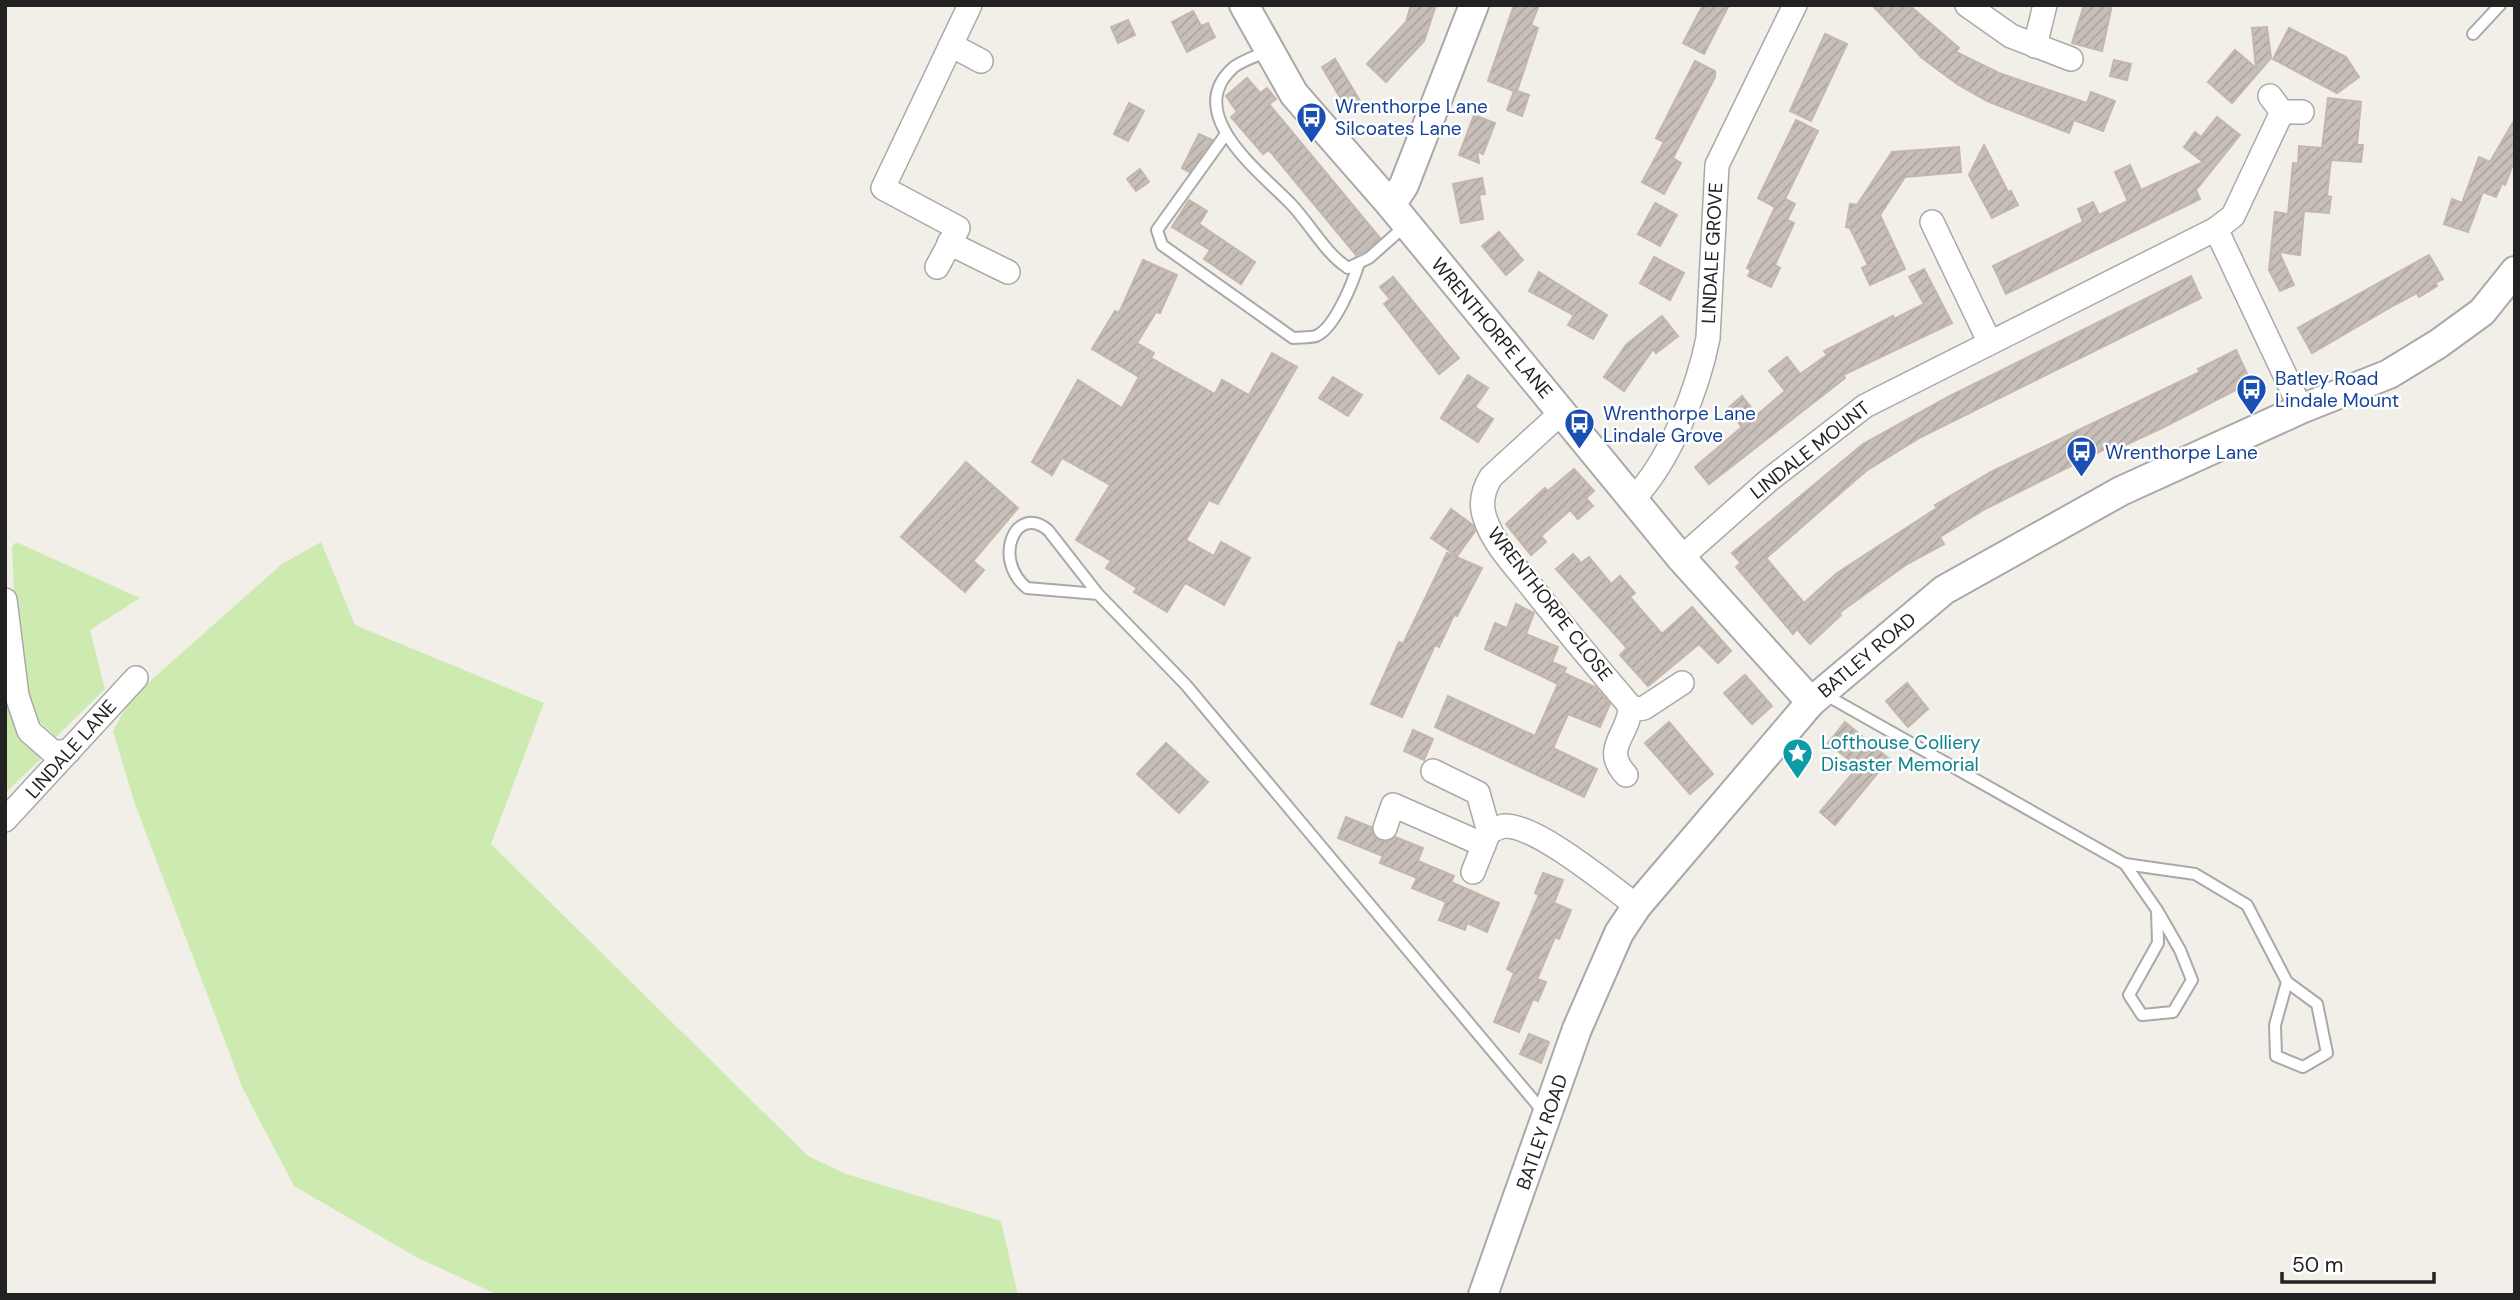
<svg xmlns="http://www.w3.org/2000/svg" width="2520" height="1300" font-family="'DM Sans',sans-serif">
<defs>
<pattern id="building-hatch" width="6" height="6" patternUnits="userSpaceOnUse" patternTransform="scale(1.75)"><rect width="6" height="6" fill="#c7bfb8"/><path d="M-1 1l2-2M0 6l6-6M5 7l2-2" fill="none" stroke="#aba49e"/></pattern>
</defs>
<rect width="100%" height="100%" fill="#f2efe9"/>
<g fill="#cdebb0">
<polygon points="16,542 140,598 90,630 105,689 56,737 32,714 17,660 12,547"/>
<polygon points="321,542 355,625 544,703 491,844 808,1156 846,1174 1001,1221 1018,1295 498,1295 416,1257 294,1186 243,1089 135,804 113,731 131,698 282,564"/>
<polygon points="5,700 17,729 42,758 5,793"/>
</g>
<g fill="url(#building-hatch)" stroke="#c4b6ab" stroke-width="2">
<polygon points="1411,5 1436,5 1424,41 1386,82 1367,64 1406,22"/>
<polygon points="1514,5 1539,5 1531,25 1538,28 1517,91 1529,95 1522,116 1507,110 1514,91 1488,81"/>
<polygon points="1703,5 1729,5 1704,54 1683,43"/>
<polygon points="1872,5 1909,5 1959,48 1956,52 1999,73 2087,103 2091,92 2115,101 2103,131 2074,120 2069,133 1987,101 1957,84 1922,58"/>
<polygon points="2084,5 2112,5 2102,51 2072,43"/>
<polygon points="1193,11 1201,26 1208,23 1215,37 1187,52 1172,22"/>
<polygon points="1128,20 1135,35 1118,43 1111,27"/>
<polygon points="2267,27 2271,58 2232,103 2208,82 2235,50 2256,68 2252,28"/>
<polygon points="2289,28 2346,57 2359,77 2337,93 2273,59"/>
<polygon points="1825,34 1847,44 1811,121 1790,111"/>
<polygon points="1335,59 1360,101 1347,109 1322,67"/>
<polygon points="2114,60 2131,64 2127,80 2110,76"/>
<polygon points="1695,61 1715,71 1715,77 1673,158 1681,163 1664,194 1642,182 1664,142 1656,138"/>
<polygon points="1247,78 1260,93 1267,88 1276,99 1269,104 1380,238 1365,251 1356,255 1269,150 1263,154 1231,117 1237,112 1226,96"/>
<polygon points="2328,98 2361,102 2357,145 2363,145 2361,162 2331,160 2327,196 2331,197 2329,213 2304,211 2300,255 2279,252 2294,285 2280,291 2269,270 2275,212 2288,214 2293,163 2298,164 2299,146 2322,148"/>
<polygon points="1129,103 1144,111 1128,141 1114,134"/>
<polygon points="1474,115 1495,123 1483,154 1477,151 1479,163 1459,155"/>
<polygon points="2217,117 2240,135 2196,190 2200,199 2006,294 1993,266 2083,222 2078,209 2093,202 2099,215 2128,201 2115,172 2130,165 2141,190 2203,162 2184,147 2195,132 2201,137"/>
<polygon points="2515,119 2515,159 2505,185 2502,183 2496,197 2483,192 2468,232 2444,224 2452,199 2462,203 2479,157 2490,162"/>
<polygon points="1796,120 1818,131 1785,199 1795,204 1787,220 1794,223 1775,265 1780,268 1771,287 1748,276 1751,270 1747,268 1775,207 1758,198"/>
<polygon points="1199,134 1212,140 1189,172 1182,168"/>
<polygon points="1984,145 2008,192 2011,191 2018,205 1992,218 1969,175"/>
<polygon points="1959,147 1961,172 1905,177 1880,215 1905,269 1870,285 1862,268 1868,265 1850,228 1846,227 1850,204 1857,205 1892,152"/>
<polygon points="1140,169 1149,182 1136,191 1127,179"/>
<polygon points="1482,178 1485,194 1479,195 1483,219 1461,223 1453,184"/>
<polygon points="1189,200 1207,211 1199,224 1255,262 1241,284 1204,259 1210,250 1172,227"/>
<polygon points="1655,203 1677,215 1660,246 1638,234"/>
<polygon points="1499,232 1523,260 1506,275 1482,246"/>
<polygon points="2429,255 2443,279 2435,283 2437,286 2419,297 2417,293 2396,304 2312,353 2298,328"/>
<polygon points="1654,257 1684,273 1670,300 1640,283"/>
<polygon points="1143,260 1177,275 1160,313 1156,312 1137,343 1154,353 1151,358 1215,394 1222,380 1249,395 1272,353 1297,367 1218,504 1209,500 1186,540 1214,556 1221,542 1250,558 1224,605 1185,583 1167,612 1134,592 1137,588 1106,568 1111,561 1076,540 1110,485 1062,458 1052,475 1032,462 1078,380 1122,408 1139,377 1092,349 1115,311 1119,313"/>
<polygon points="1924,269 1952,323 1843,375 1845,378 1709,484 1695,467 1742,427 1727,409 1742,396 1757,415 1785,391 1769,371 1787,357 1800,374 1827,355 1824,351 1893,316 1894,319 1924,304 1909,277"/>
<polygon points="1539,272 1607,315 1593,339 1568,325 1574,315 1529,291"/>
<polygon points="2191,276 2201,298 1921,437 1866,471 1766,558 1804,603 1837,573 1937,508 1935,505 1991,472 2200,372 2198,369 2236,350 2251,382 2164,427 2113,451 2111,446 1985,509 1940,537 1944,544 1907,564 1839,613 1841,615 1810,644 1797,629 1793,634 1736,567 1741,563 1732,553 1863,444 1948,397"/>
<polygon points="1393,277 1459,358 1439,374 1384,304 1390,299 1380,287"/>
<polygon points="1662,316 1678,336 1656,353 1653,349 1624,391 1604,377 1626,345"/>
<polygon points="1468,375 1488,388 1475,407 1493,419 1478,442 1441,418"/>
<polygon points="1333,377 1362,395 1348,416 1319,398"/>
<polygon points="966,462 1018,508 973,561 984,570 965,592 901,537"/>
<polygon points="1574,469 1594,491 1586,498 1593,506 1578,519 1570,510 1541,536 1546,542 1531,555 1506,524 1545,488 1548,491"/>
<polygon points="1451,509 1473,525 1475,531 1457,556 1431,538"/>
<polygon points="1447,553 1482,568 1457,616 1454,615 1439,647 1435,645 1402,717 1371,704 1399,642 1403,644"/>
<polygon points="1573,554 1581,563 1589,557 1611,584 1620,576 1635,593 1630,597 1662,634 1692,607 1731,651 1718,663 1699,644 1648,686 1620,655 1627,648 1556,569"/>
<polygon points="1516,604 1534,613 1526,634 1558,647 1552,662 1566,668 1564,673 1595,687 1610,704 1600,727 1568,714 1553,748 1597,769 1584,797 1435,727 1448,696 1535,736 1558,684 1485,649 1495,623 1507,628"/>
<polygon points="1745,675 1772,706 1752,724 1724,693"/>
<polygon points="1907,683 1928,709 1908,727 1886,701"/>
<polygon points="1669,722 1713,774 1690,794 1645,743"/>
<polygon points="1845,722 1889,759 1835,825 1820,812 1858,767 1828,743"/>
<polygon points="1413,730 1433,739 1424,760 1404,751"/>
<polygon points="1166,743 1208,782 1179,813 1137,774"/>
<polygon points="1346,817 1371,827 1374,837 1380,841 1388,842 1395,837 1423,848 1418,861 1454,876 1451,882 1499,903 1487,932 1467,923 1465,930 1439,920 1446,902 1412,888 1417,878 1380,863 1383,856 1338,838"/>
<polygon points="1543,873 1563,880 1554,903 1571,910 1559,939 1555,937 1537,979 1546,982 1538,1001 1533,999 1519,1032 1494,1022 1514,973 1507,969 1539,895 1535,893"/>
<polygon points="1529,1034 1549,1042 1541,1063 1520,1054"/>
</g>
<g fill="none" stroke-linecap="round" stroke-linejoin="round">
<defs>
<g id="service">
<polyline points="2473,34 2500,5"/>
<path d="M1268,51C1257,56 1243,60 1234,67C1181,113 1260,172 1291,204C1310,224 1325,253 1348,268L1369,258L1405,226"/>
<path d="M1226,134L1157,230L1162,245L1293,338C1300,337 1309,338 1316,336C1335,328 1353,282 1359,263"/>
<path d="M1098,594L1027,588C992,560 1015,503 1048,530L1098,594L1186,685L1545,1114"/>
<polyline points="1824,694 2125,864 2195,874 2247,905 2287,982 2317,1004 2327,1053 2303,1067 2276,1056 2275,1025 2287,982"/>
<polyline points="2125,864 2157,910 2158,943 2129,995 2142,1015 2173,1012 2192,980 2180,950 2157,910"/>
</g>
<g id="minor">
<polyline points="1967,5 2011,36 2071,59"/>
<polyline points="951,45 981,61"/>
<polyline points="2035,46 2045,5"/>
<polyline points="2270,96 2282,112 2302,112"/>
<polyline points="1932,222 1989,341"/>
<polyline points="2216,229 2301,409"/>
<polyline points="949,243 1008,272"/>
<polyline points="937,267 958,228 883,188 970,5"/>
<path d="M1562,412L1491,477C1483,490 1480,504 1485,518C1492,541 1512,563 1527,581C1561,624 1595,665 1630,706C1631,734 1600,747 1626,775"/>
<path d="M1633,499C1670,462 1698,388 1708,338L1717,165L1795,5"/>
<polyline points="1681,558 1769,480 1865,406 2216,229 2233,216 2282,112"/>
<polyline points="5,600 17,696 29,731 54,753 69,751"/>
<polyline points="1630,710 1644,708 1682,683"/>
<polyline points="1433,771 1478,793 1489,832"/>
<polyline points="5,820 136,678"/>
<polyline points="1385,828 1393,805 1484,845"/>
<path d="M1473,872L1489,832C1493,830 1500,827 1504,826C1536,824 1611,887 1637,906"/>
</g>
<g id="tertiary">
<polyline points="1244,5 1294,94 1391,205 1681,558 1811,702"/>
<polyline points="1391,205 1404,185 1474,5"/>
<polyline points="1483,1295 1577,1029 1619,933 1637,906 1811,702 1944,590 2121,491 2301,409 2389,374 2438,344 2482,312 2515,271"/>
</g>
</defs>
<use href="#service" stroke="#a9a9a9" stroke-width="14"/>
<use href="#minor" stroke="#a9a9a9" stroke-width="26"/>
<use href="#tertiary" stroke="#a9a9a9" stroke-width="32"/>
<use href="#service" stroke="#fff" stroke-width="10"/>
<use href="#minor" stroke="#fff" stroke-width="23"/>
<use href="#tertiary" stroke="#fff" stroke-width="28"/>
</g>
<defs>
<symbol id="bus-pin" viewBox="-11 -11 22 30"><path d="M0 17L-7.5 6A9.5 9.5 0 1 1 7.5 6Z" fill="#1a4fb4" stroke="#fff"/><path d="M-5-6H5V4H4V6H2V4H-2V6H-4V4H-5ZM-3.5-4V0h7V-4ZM-3.5 1.2v1.5H-2V1.2ZM2 1.2v1.5H3.5V1.2Z" fill="#fff"/></symbol>
<symbol id="sight-pin" viewBox="-11 -11 22 30"><path d="M0 17L-7.5 6A9.5 9.5 0 1 1 7.5 6Z" fill="#0f9aa8" stroke="#fff"/><path d="M0-6L1.8-2.2L6-1.7L2.9 1.2L3.7 5.4L0 3.3L-3.7 5.4L-2.9 1.2L-6-1.7L-1.8-2.2Z" fill="#fff"/></symbol>
</defs>
<g fill-rule="evenodd">
<use href="#bus-pin" x="1294" y="100" width="35" height="47"/>
<use href="#bus-pin" x="2234" y="372" width="35" height="47"/>
<use href="#bus-pin" x="1562" y="406" width="35" height="47"/>
<use href="#bus-pin" x="2064" y="434" width="35" height="47"/>
<use href="#sight-pin" x="1780" y="736" width="35" height="47"/>
</g>
<g text-anchor="middle" dominant-baseline="central" stroke-width="5" stroke-linejoin="round" paint-order="stroke">
<g font-size="19" fill="#164399" stroke="#fff" text-anchor="start">
<text x="1335" y="106">Wrenthorpe Lane<tspan x="1335" dy="22">Silcoates Lane</tspan></text>
<text x="2275" y="378">Batley Road<tspan x="2275" dy="22">Lindale Mount</tspan></text>
<text x="1603" y="413">Wrenthorpe Lane<tspan x="1603" dy="22">Lindale Grove</tspan></text>
<text x="2105" y="452">Wrenthorpe Lane</text>
</g>
<g font-size="19" fill="#222" stroke="#fff">
<text transform="translate(1712 253) rotate(-87)">LINDALE GROVE</text>
<text transform="translate(1492 328) rotate(50)">WRENTHORPE LANE</text>
<text transform="translate(1810 450) rotate(-38)">LINDALE MOUNT</text>
<text transform="translate(1550 604) rotate(52)">WRENTHORPE CLOSE</text>
<text transform="translate(1867 655) rotate(-40)">BATLEY ROAD</text>
<text transform="translate(71 749) rotate(-48)">LINDALE LANE</text>
<text transform="translate(1542 1132) rotate(-71)">BATLEY ROAD</text>
</g>
<g font-size="19" fill="#0d838f" stroke="#fff" text-anchor="start">
<text x="1821" y="742">Lofthouse Colliery<tspan x="1821" dy="22">Disaster Memorial</tspan></text>
</g>
</g>
<rect width="2520" height="1300" fill="none" stroke="#222222" stroke-width="14"/>
<path d="M2282 1272v10h152v-10" fill="none" stroke="#222222" stroke-width="3.5"/>
<text x="2292" y="1272" font-size="21" fill="#222222" stroke="#ffffff" stroke-width="5" paint-order="stroke">50 m</text>
</svg>
